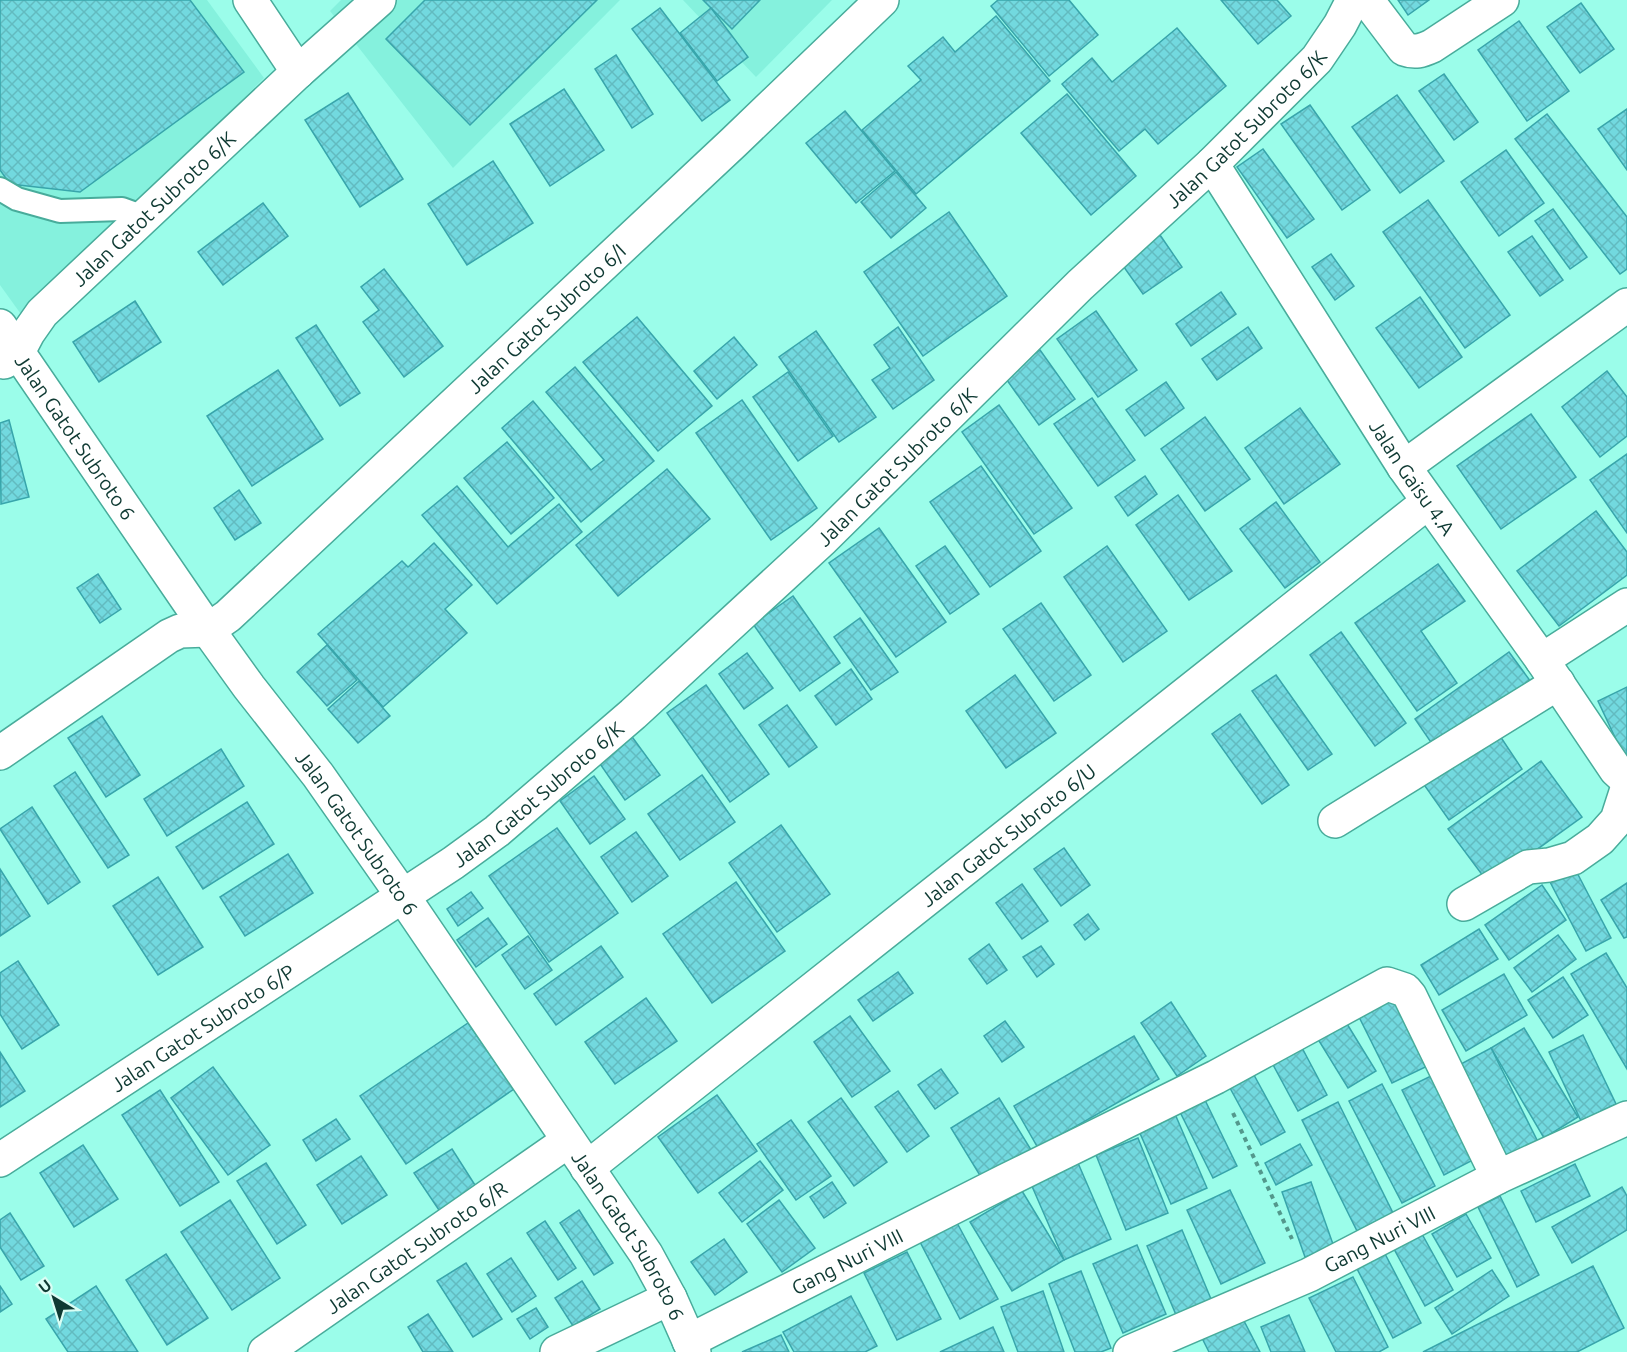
<svg xmlns="http://www.w3.org/2000/svg" width="1627" height="1352" font-family="Ubuntu,sans-serif">
<defs>
<pattern id="building-cross-hatch" width="8" height="8" patternUnits="userSpaceOnUse" patternTransform="scale(1.5)"><rect width="8" height="8" fill="#72d9df"/><path d="M0 0l8 8M0 8l8-8" fill="none" stroke="#62bbc0"/></pattern>
</defs>
<rect width="100%" height="100%" fill="#9bfdea"/>
<g fill="#85f1dd">
<polygon points="0,0 207,0 264,78 23,317 0,285"/>
<polygon points="341,0 620,0 453,168 330,11"/>
<polygon points="683,0 832,0 756,77"/>
</g>
<g fill="url(#building-cross-hatch)" stroke="#38a5ab" stroke-width="1.5">
<polygon points="0,0 190,0 244,72 80,192 10,184 0,170"/>
<polygon points="425,0 597,0 470,125 386,39"/>
<polygon points="703,0 760,0 732,29"/>
<polygon points="998,0 1069,0 1098,35 1049,76 991,6"/>
<polygon points="1221,0 1277,0 1291,16 1258,44"/>
<polygon points="1398,0 1429,0 1408,15"/>
<polygon points="1581,3 1614,49 1580,73 1547,27"/>
<polygon points="660,8 730,100 702,121 632,29"/>
<polygon points="711,8 748,57 717,81 680,33"/>
<polygon points="996,16 1050,81 916,194 862,130 921,80 908,66 943,37 955,52"/>
<polygon points="1519,21 1569,91 1527,121 1478,50"/>
<polygon points="1177,28 1226,86 1158,144 1145,129 1119,151 1062,84 1092,58 1112,82"/>
<polygon points="616,55 653,114 632,128 595,69"/>
<polygon points="1444,74 1478,122 1454,140 1419,91"/>
<polygon points="564,89 604,150 550,186 510,124"/>
<polygon points="348,93 403,179 360,207 305,120"/>
<polygon points="1067,94 1136,176 1091,215 1021,133"/>
<polygon points="1397,95 1444,161 1400,193 1352,127"/>
<polygon points="1310,105 1370,190 1342,210 1281,124"/>
<polygon points="1627,109 1627,170 1598,129"/>
<polygon points="845,111 895,171 856,203 806,143"/>
<polygon points="1547,114 1627,217 1627,269 1620,274 1515,139"/>
<polygon points="1263,149 1314,219 1287,238 1237,167"/>
<polygon points="1506,150 1544,203 1499,236 1461,182"/>
<polygon points="493,161 533,223 467,265 428,204"/>
<polygon points="896,172 926,208 891,238 861,202"/>
<polygon points="1428,200 1510,315 1465,348 1383,232"/>
<polygon points="263,203 288,236 223,285 198,252"/>
<polygon points="1553,209 1587,257 1570,269 1535,221"/>
<polygon points="949,212 1007,296 923,356 864,272"/>
<polygon points="1160,235 1182,267 1143,294 1121,263"/>
<polygon points="1532,236 1563,280 1540,296 1508,252"/>
<polygon points="1331,254 1354,286 1335,300 1312,267"/>
<polygon points="384,269 443,346 404,377 363,322 379,310 361,287"/>
<polygon points="1221,292 1236,314 1191,346 1176,324"/>
<polygon points="1420,297 1462,357 1419,388 1376,328"/>
<polygon points="135,301 161,342 99,382 73,342"/>
<polygon points="1096,311 1137,370 1098,397 1057,339"/>
<polygon points="637,317 712,406 658,451 583,362"/>
<polygon points="316,325 360,393 340,406 296,338"/>
<polygon points="898,327 934,380 893,409 872,380 890,368 874,345"/>
<polygon points="1248,327 1262,348 1217,380 1202,359"/>
<polygon points="816,331 876,417 839,442 779,357"/>
<polygon points="734,337 757,365 717,399 694,371"/>
<polygon points="1040,350 1075,399 1039,425 1004,376"/>
<polygon points="575,367 654,461 581,522 502,428 533,401 591,470 604,460 546,392"/>
<polygon points="278,370 323,439 252,486 207,416"/>
<polygon points="1607,371 1627,397 1627,436 1600,457 1562,407"/>
<polygon points="788,372 833,436 798,461 753,397"/>
<polygon points="1166,382 1184,408 1145,436 1126,410"/>
<polygon points="1092,398 1135,460 1098,486 1054,424"/>
<polygon points="742,400 817,508 771,540 696,433"/>
<polygon points="999,405 1072,508 1034,534 962,432"/>
<polygon points="1300,408 1340,464 1284,504 1245,448"/>
<polygon points="1531,414 1576,477 1501,529 1457,466"/>
<polygon points="1205,417 1250,479 1205,511 1161,449"/>
<polygon points="9,420 29,497 1,504 0,423"/>
<polygon points="507,442 554,498 511,534 464,478"/>
<polygon points="1627,454 1627,533 1590,480"/>
<polygon points="981,466 1041,551 990,587 930,502"/>
<polygon points="667,469 710,519 618,596 576,545"/>
<polygon points="1145,476 1157,494 1128,516 1115,497"/>
<polygon points="457,486 508,547 559,504 582,532 497,604 422,515"/>
<polygon points="239,490 261,523 235,540 214,508"/>
<polygon points="1178,495 1232,571 1189,600 1136,525"/>
<polygon points="1276,502 1320,562 1285,588 1240,529"/>
<polygon points="1596,511 1627,552 1627,575 1559,626 1517,571"/>
<polygon points="879,528 946,622 896,657 829,563"/>
<polygon points="434,543 472,585 445,609 467,633 383,707 318,634 402,561 408,567"/>
<polygon points="945,546 979,594 950,614 916,566"/>
<polygon points="1107,546 1167,631 1123,662 1064,577"/>
<polygon points="1438,564 1465,601 1421,631 1457,683 1417,711 1355,623"/>
<polygon points="98,574 121,609 100,623 77,588"/>
<polygon points="793,596 840,663 800,691 753,624"/>
<polygon points="1041,603 1091,675 1054,701 1003,629"/>
<polygon points="860,618 898,672 871,690 834,637"/>
<polygon points="1341,632 1406,723 1375,746 1310,655"/>
<polygon points="327,645 357,680 327,706 297,672"/>
<polygon points="1509,652 1534,686 1439,754 1415,719"/>
<polygon points="747,653 773,688 744,709 719,674"/>
<polygon points="851,669 872,699 836,725 815,696"/>
<polygon points="1015,675 1056,733 1006,768 966,711"/>
<polygon points="1276,675 1332,754 1308,770 1252,691"/>
<polygon points="359,681 390,716 358,743 328,709"/>
<polygon points="706,685 769,774 730,802 667,713"/>
<polygon points="1627,687 1627,763 1598,701"/>
<polygon points="787,705 817,747 789,767 759,725"/>
<polygon points="1240,714 1289,785 1262,804 1212,734"/>
<polygon points="102,716 140,775 106,797 68,738"/>
<polygon points="1494,727 1522,769 1449,820 1420,779"/>
<polygon points="630,734 660,775 625,800 596,758"/>
<polygon points="221,749 244,786 167,836 144,799"/>
<polygon points="1541,761 1582,817 1489,884 1448,829"/>
<polygon points="75,772 129,855 108,868 54,786"/>
<polygon points="702,775 735,822 680,860 648,814"/>
<polygon points="594,776 625,819 590,844 560,801"/>
<polygon points="247,802 274,844 203,889 176,847"/>
<polygon points="32,807 80,882 48,904 0,829"/>
<polygon points="781,825 830,894 777,932 729,863"/>
<polygon points="557,828 618,913 549,962 489,876"/>
<polygon points="636,832 668,876 632,902 601,857"/>
<polygon points="1064,848 1090,885 1061,906 1034,869"/>
<polygon points="288,854 313,893 245,936 220,897"/>
<polygon points="1573,865 1611,938 1586,951 1548,878"/>
<polygon points="0,869 30,916 0,936"/>
<polygon points="158,877 203,947 158,975 113,906"/>
<polygon points="736,882 785,951 712,1003 663,934"/>
<polygon points="1627,883 1627,937 1624,938 1601,900"/>
<polygon points="1022,884 1048,921 1022,939 996,903"/>
<polygon points="1542,885 1566,920 1509,960 1485,925"/>
<polygon points="471,892 483,908 458,926 447,909"/>
<polygon points="1088,914 1099,929 1085,940 1074,925"/>
<polygon points="488,918 507,944 476,967 457,940"/>
<polygon points="1479,929 1498,959 1439,995 1421,965"/>
<polygon points="1558,935 1576,959 1532,992 1514,968"/>
<polygon points="528,936 552,970 525,989 502,955"/>
<polygon points="989,944 1007,970 987,984 969,959"/>
<polygon points="601,946 623,977 556,1025 534,994"/>
<polygon points="1041,946 1054,964 1037,977 1023,957"/>
<polygon points="1606,953 1627,988 1627,1069 1571,974"/>
<polygon points="18,961 59,1025 22,1049 0,1014 0,973"/>
<polygon points="898,972 913,993 873,1021 858,1000"/>
<polygon points="1504,974 1527,1015 1466,1051 1442,1010"/>
<polygon points="1563,977 1588,1015 1553,1038 1528,1000"/>
<polygon points="1401,993 1436,1062 1392,1083 1358,1015"/>
<polygon points="646,998 677,1041 615,1084 585,1042"/>
<polygon points="1171,1002 1206,1056 1177,1076 1141,1023"/>
<polygon points="850,1016 890,1071 852,1097 814,1042"/>
<polygon points="1344,1019 1376,1071 1348,1088 1316,1036"/>
<polygon points="1005,1021 1024,1047 1002,1062 984,1036"/>
<polygon points="468,1023 514,1089 406,1164 360,1096"/>
<polygon points="1524,1028 1578,1117 1544,1138 1491,1048"/>
<polygon points="1583,1035 1616,1104 1581,1121 1549,1052"/>
<polygon points="1134,1036 1159,1079 1038,1148 1014,1106"/>
<polygon points="1300,1044 1327,1095 1298,1111 1271,1061"/>
<polygon points="1491,1048 1538,1142 1506,1158 1459,1065"/>
<polygon points="0,1052 25,1091 0,1107"/>
<polygon points="213,1067 270,1145 228,1175 171,1098"/>
<polygon points="941,1069 958,1093 935,1109 918,1085"/>
<polygon points="1254,1075 1285,1132 1261,1145 1230,1088"/>
<polygon points="1431,1076 1473,1160 1444,1175 1402,1090"/>
<polygon points="1382,1084 1435,1186 1402,1203 1349,1101"/>
<polygon points="160,1090 219,1182 180,1206 122,1115"/>
<polygon points="898,1091 929,1136 907,1152 875,1107"/>
<polygon points="717,1095 757,1151 698,1193 658,1137"/>
<polygon points="1203,1096 1237,1166 1213,1178 1178,1108"/>
<polygon points="841,1098 887,1162 854,1186 808,1122"/>
<polygon points="999,1098 1033,1153 984,1182 951,1128"/>
<polygon points="1338,1102 1393,1213 1357,1231 1302,1120"/>
<polygon points="1175,1114 1207,1188 1171,1204 1139,1131"/>
<polygon points="336,1119 350,1139 316,1161 303,1140"/>
<polygon points="791,1120 831,1176 796,1200 757,1144"/>
<polygon points="1138,1138 1168,1213 1126,1230 1096,1155"/>
<polygon points="1300,1144 1312,1165 1276,1185 1265,1163"/>
<polygon points="83,1145 118,1199 74,1227 40,1173"/>
<polygon points="452,1149 482,1196 445,1219 414,1173"/>
<polygon points="361,1156 387,1195 342,1224 317,1185"/>
<polygon points="760,1161 783,1190 742,1222 719,1193"/>
<polygon points="266,1163 306,1225 277,1244 237,1181"/>
<polygon points="1078,1163 1111,1239 1064,1260 1031,1184"/>
<polygon points="1575,1164 1590,1196 1536,1222 1521,1191"/>
<polygon points="832,1182 846,1203 824,1218 810,1197"/>
<polygon points="1311,1182 1334,1247 1305,1257 1282,1192"/>
<polygon points="1622,1187 1627,1196 1627,1230 1572,1263 1552,1227"/>
<polygon points="1230,1190 1265,1263 1221,1284 1187,1210"/>
<polygon points="1022,1191 1064,1260 1012,1291 970,1222"/>
<polygon points="1500,1196 1539,1275 1517,1287 1478,1207"/>
<polygon points="230,1200 280,1278 232,1310 181,1232"/>
<polygon points="779,1200 815,1248 782,1272 747,1224"/>
<polygon points="579,1210 613,1263 594,1275 560,1223"/>
<polygon points="10,1213 44,1266 21,1280 0,1247 0,1220"/>
<polygon points="1466,1214 1491,1258 1457,1277 1432,1234"/>
<polygon points="545,1221 576,1268 558,1280 527,1233"/>
<polygon points="956,1221 998,1299 960,1319 919,1240"/>
<polygon points="1182,1230 1214,1306 1179,1322 1147,1246"/>
<polygon points="1422,1234 1453,1290 1425,1306 1394,1249"/>
<polygon points="724,1239 747,1272 715,1295 691,1262"/>
<polygon points="1137,1245 1166,1314 1123,1333 1093,1264"/>
<polygon points="1383,1250 1421,1323 1393,1338 1355,1265"/>
<polygon points="907,1252 941,1319 897,1340 864,1273"/>
<polygon points="166,1254 208,1318 167,1345 126,1280"/>
<polygon points="511,1258 536,1296 512,1312 487,1274"/>
<polygon points="466,1263 502,1319 473,1337 437,1281"/>
<polygon points="1593,1266 1624,1328 1577,1352 1423,1352"/>
<polygon points="1492,1270 1509,1296 1452,1334 1435,1308"/>
<polygon points="1081,1271 1111,1348 1101,1352 1075,1352 1049,1284"/>
<polygon points="1353,1277 1388,1347 1379,1352 1336,1352 1309,1298"/>
<polygon points="582,1281 600,1309 573,1326 555,1298"/>
<polygon points="0,1286 12,1304 0,1312"/>
<polygon points="96,1286 138,1352 68,1352 46,1319"/>
<polygon points="1043,1291 1064,1352 1018,1352 1001,1307"/>
<polygon points="851,1296 877,1346 865,1352 794,1352 783,1332"/>
<polygon points="536,1308 548,1327 530,1339 517,1319"/>
<polygon points="428,1314 453,1352 423,1352 408,1327"/>
<polygon points="1289,1315 1305,1352 1271,1352 1261,1327"/>
<polygon points="1242,1317 1260,1352 1209,1352 1202,1338"/>
<polygon points="993,1327 1004,1352 940,1352"/>
<polygon points="781,1335 789,1352 742,1352"/>
</g>
<g fill="none" stroke-linecap="round" stroke-linejoin="round">
<defs>
<polyline id="lane" points="0,189 17,199 60,211 122,209 144,217"/>
<g id="street">
<polyline points="250,0 298,72"/>
<path d="M1367,0L1404,49C1415,53 1421,51 1432,46L1502,0"/>
<path id="s1" d="M1212,164L1404,467L1542,660L1616,770L1627,780"/>
<path id="s2" d="M0,326L208,630L249,687L318,775L402,895L646,1254L670,1298L694,1352"/>
<path id="s3" d="M4,362L18,352L28,333L42,313L298,72L379,0"/>
<polyline points="1404,467 1627,305"/>
<polyline points="1542,660 1627,605"/>
<path id="s4" d="M0,753L169,636L180,631L208,630L228,616L734,142L882,0"/>
<polyline points="1335,821 1558,683"/>
<polyline points="1464,904 1528,867 1549,865 1573,858 1600,839 1617,820 1627,789"/>
<path id="s5" d="M0,1160L453,863L497,831L633,714L823,539L1080,285L1212,164L1317,59L1340,25L1353,0"/>
<path id="s6" d="M587,1168L1428,502"/>
<path id="s7" d="M689,1341L1005,1181L1216,1077L1387,984L1405,990L1410,996L1498,1177"/>
<path id="s8" d="M265,1352L568,1141"/>
<polyline points="557,1352 670,1298"/>
<path id="s9" d="M1130,1352L1309,1275L1498,1177L1627,1118"/>
</g>
</defs>
<use href="#lane" stroke="#48ac9b" stroke-width="26"/>
<use href="#street" stroke="#48ac9b" stroke-width="36"/>
<polyline stroke="#53988c" stroke-width="4" stroke-dasharray="4.5 4.5" stroke-linecap="butt" points="1233,1113 1292,1239"/>
<use href="#lane" stroke="#fff" stroke-width="22"/>
<use href="#street" stroke="#fff" stroke-width="33"/>
</g>
<g text-anchor="middle" dominant-baseline="central" stroke-width="6" stroke-linejoin="round" paint-order="stroke">
<g font-size="20" fill="#0f3a33" stroke="#dafef5">
<text stroke="none"><textPath href="#s5" startOffset="1623">Jalan Gatot Subroto 6/K</textPath></text>
<text stroke="none"><textPath href="#s3" startOffset="216">Jalan Gatot Subroto 6/K</textPath></text>
<text stroke="none"><textPath href="#s4" startOffset="706">Jalan Gatot Subroto 6/I</textPath></text>
<text stroke="none"><textPath href="#s2" startOffset="134">Jalan Gatot Subroto 6</textPath></text>
<text stroke="none"><textPath href="#s5" startOffset="1137">Jalan Gatot Subroto 6/K</textPath></text>
<text stroke="none"><textPath href="#s1" startOffset="372">Jalan Gaisu 4.A</textPath></text>
<text stroke="none"><textPath href="#s5" startOffset="651">Jalan Gatot Subroto 6/K</textPath></text>
<text stroke="none"><textPath href="#s2" startOffset="620">Jalan Gatot Subroto 6</textPath></text>
<text stroke="none"><textPath href="#s6" startOffset="537">Jalan Gatot Subroto 6/U</textPath></text>
<text stroke="none"><textPath href="#s5" startOffset="242">Jalan Gatot Subroto 6/P</textPath></text>
<text stroke="none"><textPath href="#s2" startOffset="1106">Jalan Gatot Subroto 6</textPath></text>
<text stroke="none"><textPath href="#s9" startOffset="274">Gang Nuri VIII</textPath></text>
<text stroke="none"><textPath href="#s8" startOffset="184">Jalan Gatot Subroto 6/R</textPath></text>
<text stroke="none"><textPath href="#s7" startOffset="177">Gang Nuri VIII</textPath></text>
</g>
</g>
<g transform="translate(54 1298) rotate(322)" stroke="#dafef5" stroke-width="4.5" paint-order="stroke">
<path d="M0-4.5L10 22L0 15L-10 22Z" fill="#0f3a33"/>
<text y="-9" font-size="16" font-weight="bold" text-anchor="middle" fill="#0f3a33">U</text>
</g>
</svg>
